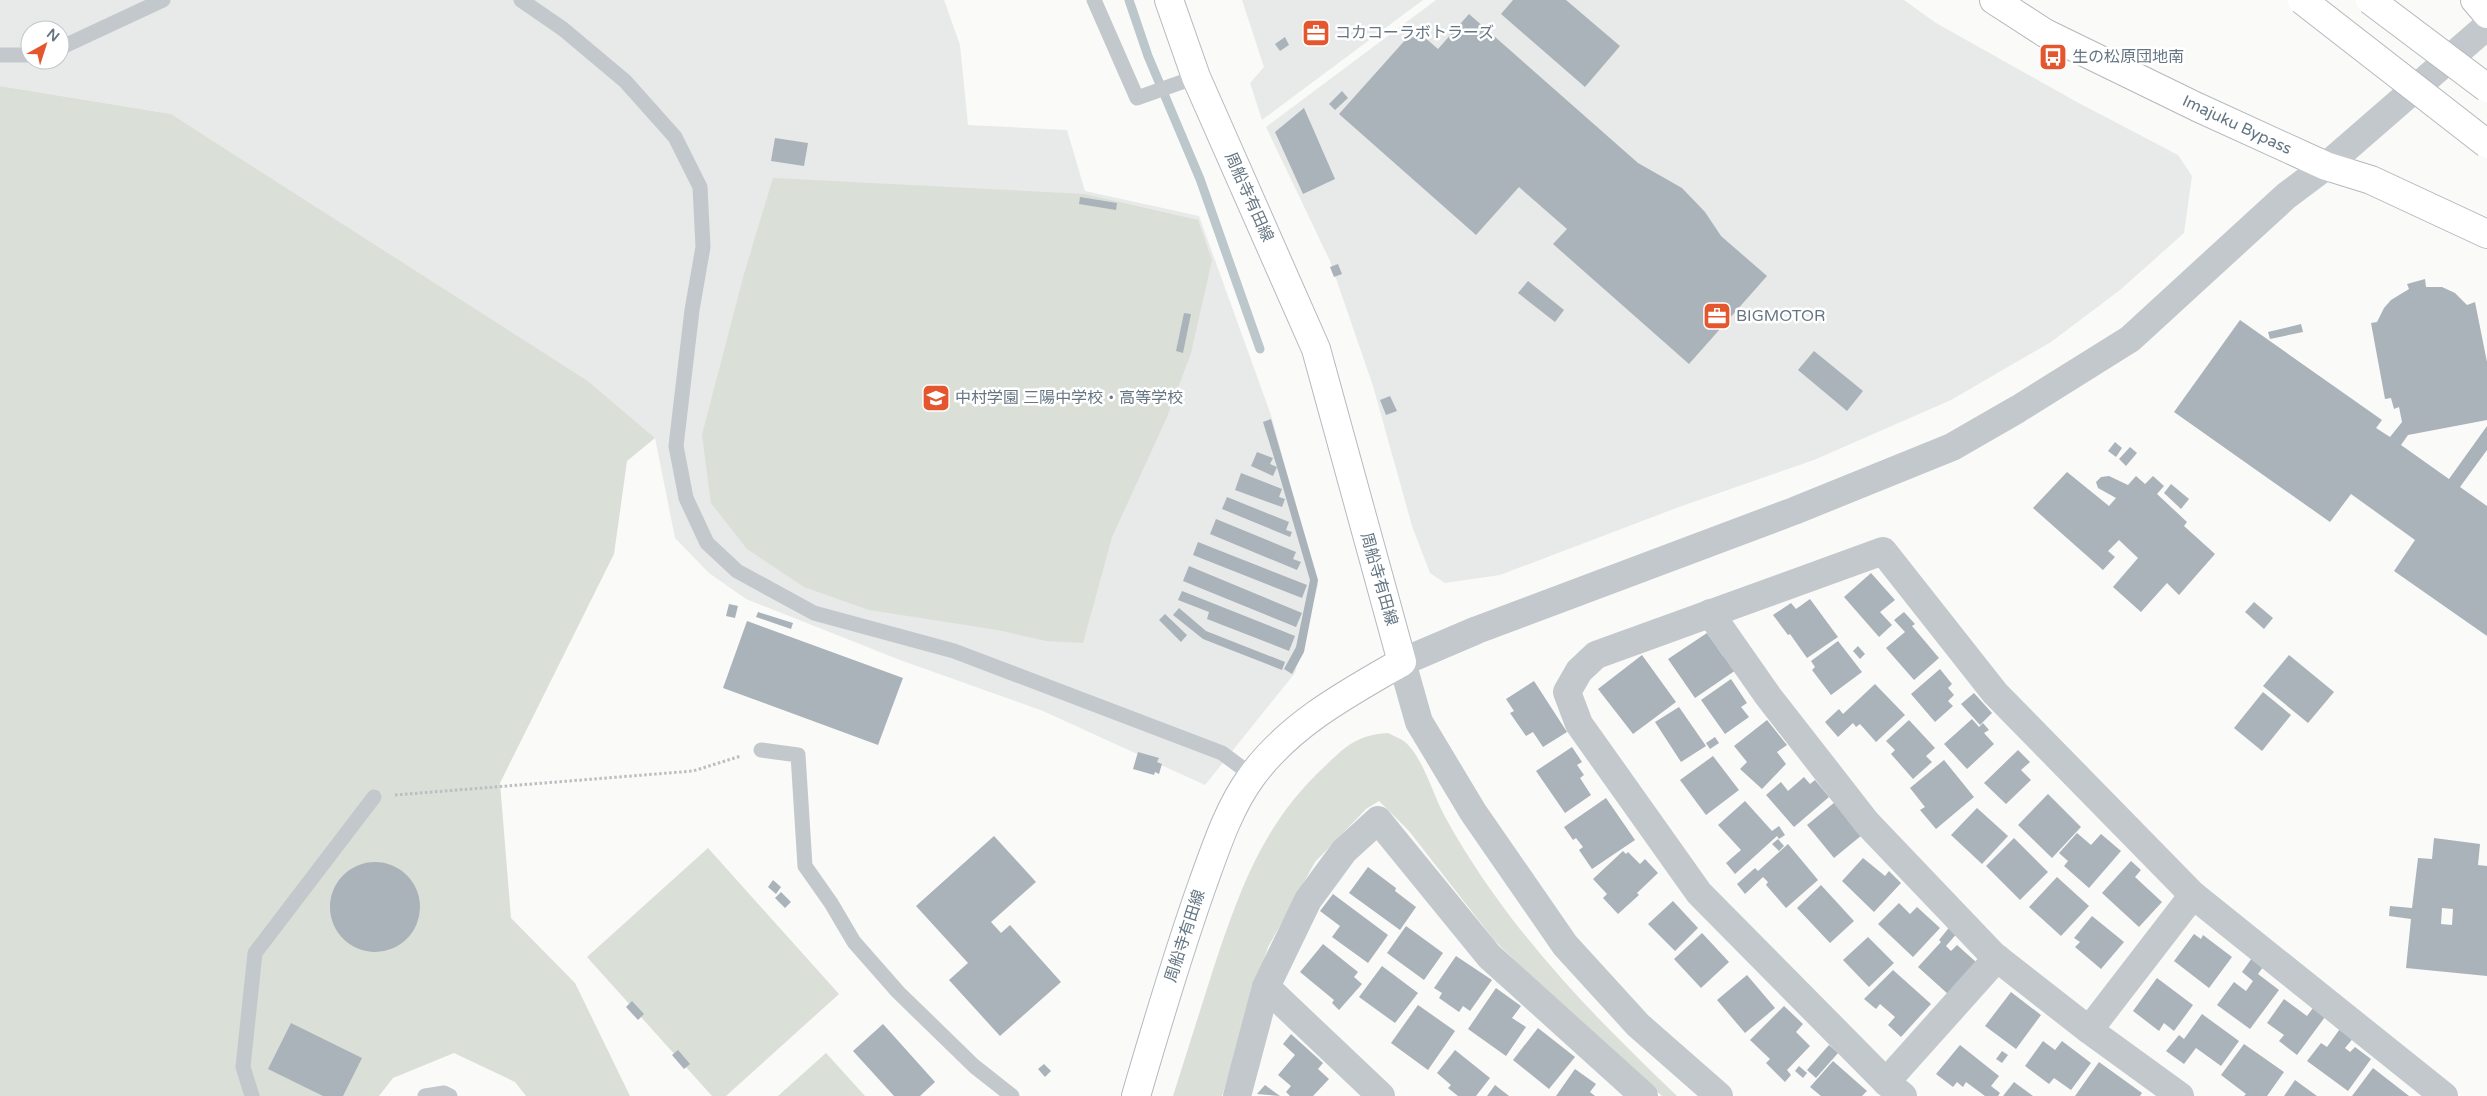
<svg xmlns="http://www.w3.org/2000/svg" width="2487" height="1096" font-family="'Varela Round','Noto Sans JP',sans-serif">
<rect width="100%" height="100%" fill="#fafaf8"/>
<g fill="#e8e9e9" fill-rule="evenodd">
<path d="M0,0H944L960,45L968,125L1067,130L1085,191L1199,216L1271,415L1318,585L1295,673L1205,785L1043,711L900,660L746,599L709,573L675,538L655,438L588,381L171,114L0,86ZM30,30H60V60H30Z"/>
<polygon points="1242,0 1423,0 1262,120 1250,83 1264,67"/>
<polygon points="1436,0 1904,0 1936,23 2075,101 2178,155 2192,176 2184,233 2120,290 2051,342 1951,400 1814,460 1679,507 1500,575 1445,583 1430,573 1412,526 1373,386 1330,261 1266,127"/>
</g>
<g fill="#dadfd7">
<polygon points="0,86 171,114 588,381 655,438 627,461 614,554 500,783 511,918 575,983 630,1096 526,1096 515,1082 454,1053 393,1078 379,1096 0,1096"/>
<polygon points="773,178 1084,194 1198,220 1212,260 1191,353 1167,417 1112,537 1083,643 1046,641 998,630 869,610 804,587 747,549 711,503 702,435 744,274"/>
<path d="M1388,733C1393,736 1400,738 1405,742C1422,756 1433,794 1444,815C1505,926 1586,1009 1677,1096H1662L1578,1022L1494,940L1409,831L1379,801L1366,809L1315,862L1268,947L1222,1096H1173C1186,1055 1199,1014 1212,973C1238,895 1261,826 1323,768C1345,747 1356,735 1388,733Z"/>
<polygon points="708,848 839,994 726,1096 712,1096 587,957"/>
<polygon points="826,1053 865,1096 778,1096"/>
</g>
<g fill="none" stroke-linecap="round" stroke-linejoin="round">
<polyline stroke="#bbc7cb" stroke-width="9" points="1129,0 1148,56 1200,179 1260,349"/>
</g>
<g fill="#aab3b9" fill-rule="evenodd">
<polygon points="1513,0 1566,0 1620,46 1585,87 1501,14"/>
<polygon points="1469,14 1638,163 1682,188 1705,212 1721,236 1767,276 1689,364 1553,244 1567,229 1519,187 1476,235 1339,114 1415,29 1438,49"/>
<polygon points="1285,37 1289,45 1280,51 1275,44"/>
<polygon points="1342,91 1348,98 1335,110 1329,104"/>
<polygon points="1304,108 1335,179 1303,194 1275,132"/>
<polygon points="775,138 808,143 804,166 771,161"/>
<polygon points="1080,197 1117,203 1116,210 1079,204"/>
<polygon points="1338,264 1342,274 1334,277 1330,267"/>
<polygon points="2425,279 2426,287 2442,287 2455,293 2467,305 2475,302 2487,362 2487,420 2408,435 2401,445 2449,479 2487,426 2487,450 2460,487 2487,506 2487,636 2394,571 2415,540 2351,494 2330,522 2174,412 2240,320 2382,420 2376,428 2390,437 2402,422 2399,407 2394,409 2391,398 2385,399 2371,323 2377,322 2384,308 2391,300 2409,289 2407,284"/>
<polygon points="1528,281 1564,310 1555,322 1518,293"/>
<polygon points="1184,313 1191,314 1183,353 1176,351"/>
<polygon points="2301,324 2303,332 2270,339 2268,332"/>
<polygon points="1814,351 1863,391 1847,411 1798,370"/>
<polygon points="1390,396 1397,411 1386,415 1380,400"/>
<polygon points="1271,419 1318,580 1304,652 1292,674 1284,669 1296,647 1310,580 1277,467 1273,476 1251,466 1257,452 1273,458 1270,464 1277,467 1263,422"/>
<polygon points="2115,442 2122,448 2116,457 2108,451"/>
<polygon points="2130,447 2137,453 2126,466 2119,459"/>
<polygon points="2067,472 2109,506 2116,498 2098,488 2096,482 2101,477 2109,476 2128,485 2136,476 2145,484 2153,476 2164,486 2157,494 2187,522 2184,526 2215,554 2179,595 2167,583 2141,612 2113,587 2138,558 2119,540 2108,551 2115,557 2103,570 2033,508"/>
<polygon points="1241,473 1282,489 1279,497 1285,499 1282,507 1235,490"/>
<polygon points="2171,484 2189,499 2181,509 2164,493"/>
<polygon points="1227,497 1289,522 1286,530 1292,532 1290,537 1222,509"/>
<polygon points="1216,519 1296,552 1293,559 1301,562 1297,570 1210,534"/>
<polygon points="1198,542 1307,585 1302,598 1193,555"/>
<polygon points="1189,566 1302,613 1296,627 1183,581"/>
<polygon points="1871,573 1895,600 1880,612 1892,625 1879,637 1844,597"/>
<polygon points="1182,591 1295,636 1289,651 1207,619 1209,612 1178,600"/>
<polygon points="1810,599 1838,637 1807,658 1790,634 1788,635 1773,615 1791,603 1796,609"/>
<polygon points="2254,602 2273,618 2264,629 2245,612"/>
<polygon points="729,604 738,606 735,618 726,616"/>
<polygon points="1179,608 1206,631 1285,662 1282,670 1203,639 1173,615"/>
<polygon points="758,612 793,623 791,629 756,617"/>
<polygon points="1904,612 1915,624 1912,626 1939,658 1914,680 1886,648 1905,632 1894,620"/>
<polygon points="1165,614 1187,635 1181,642 1159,620"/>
<polygon points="747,621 903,678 878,745 723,688"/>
<polygon points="1707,633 1723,656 1726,654 1736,670 1695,698 1668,659"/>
<polygon points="1838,641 1862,672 1831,695 1812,670 1815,667 1811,661"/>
<polygon points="1858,646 1865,654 1860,659 1853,651"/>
<polygon points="1642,655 1676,702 1633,734 1598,689"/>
<polygon points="2289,655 2334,692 2308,723 2263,686"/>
<polygon points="1940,669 1952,684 1948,688 1954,695 1948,701 1953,706 1935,722 1911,694"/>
<polygon points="1731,679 1747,703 1741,707 1749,717 1725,734 1701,700"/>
<polygon points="1534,681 1567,732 1543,747 1533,732 1526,736 1510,713 1514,711 1506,699"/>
<polygon points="1875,684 1905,715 1876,742 1860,724 1856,727 1853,723 1838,737 1825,722 1839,709 1843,714"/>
<polygon points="2263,692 2291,715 2262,751 2234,728"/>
<polygon points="1974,693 1992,713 1980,725 1961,704"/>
<polygon points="1679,707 1706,746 1681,762 1655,722"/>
<polygon points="1972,719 1979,727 1983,723 1989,730 1984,733 1994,744 1967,769 1944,744"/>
<polygon points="1767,720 1787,745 1777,752 1786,764 1762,789 1740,769 1747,762 1734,746"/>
<polygon points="1909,720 1935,748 1926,756 1932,762 1913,779 1891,754 1895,750 1886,741"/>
<polygon points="1715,737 1719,743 1710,749 1706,743"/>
<polygon points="1572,747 1582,762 1577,765 1584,775 1580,778 1591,795 1565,813 1536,771"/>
<polygon points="2018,750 2030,762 2021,770 2031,780 2006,804 1984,783"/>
<polygon points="1138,752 1159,758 1157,762 1162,764 1159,774 1155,772 1154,775 1133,769"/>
<polygon points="1713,756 1739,790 1706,815 1680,780"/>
<polygon points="1944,760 1974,797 1936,829 1920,810 1925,807 1910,788"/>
<polygon points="1804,777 1810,784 1815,780 1829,797 1794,827 1766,795 1781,782 1788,791"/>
<polygon points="2048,794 2081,827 2052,858 2018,825"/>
<polygon points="1606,798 1635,840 1592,869 1579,850 1583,847 1576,838 1573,840 1564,827"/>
<polygon points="1745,801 1772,831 1779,826 1785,835 1779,839 1777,836 1735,874 1726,863 1741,850 1718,825"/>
<polygon points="1835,802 1862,835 1834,858 1807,825"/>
<polygon points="1977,808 2008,836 1982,864 1951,835"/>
<polygon points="2077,833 2091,845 2101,834 2121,851 2089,888 2064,866 2068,861 2059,853"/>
<polygon points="994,836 1036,882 991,922 1001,933 1010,925 1061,982 1000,1036 949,980 968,963 916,906"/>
<polygon points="2014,838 2048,872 2020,900 1986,866"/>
<path d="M2434,838L2480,844L2478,865L2487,866V976L2406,968L2411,919L2389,916L2390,906L2412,908L2418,858L2432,859ZM2442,908L2453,909L2452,925L2441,924Z"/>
<polygon points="1778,839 1784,846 1779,851 1772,844"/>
<polygon points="1788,844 1818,880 1786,908 1766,885 1768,882 1763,877 1745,894 1737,884 1755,868 1758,871"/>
<polygon points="1623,851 1626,854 1628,852 1640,864 1645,859 1658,873 1637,893 1639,895 1618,914 1603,898 1607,894 1593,879"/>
<polygon points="1863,858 1885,876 1889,871 1901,883 1874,912 1842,881"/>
<polygon points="2131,861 2141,870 2135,877 2162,902 2139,927 2102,893"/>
<circle cx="375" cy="907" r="45"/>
<polygon points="1368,867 1396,888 1395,891 1416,907 1400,930 1349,893"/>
<polygon points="2057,877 2089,906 2061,936 2029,907"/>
<polygon points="773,880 781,887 776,894 768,887"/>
<polygon points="1821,885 1854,921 1830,943 1797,908"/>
<polygon points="781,892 791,902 785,908 775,898"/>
<polygon points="1333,894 1388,935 1368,963 1332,937 1340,926 1320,911"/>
<polygon points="1673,901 1698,928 1675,951 1648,924"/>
<polygon points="1899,903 1910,914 1917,907 1940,928 1913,957 1878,924"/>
<polygon points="2092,916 2124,942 2101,969 2075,947 2080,942 2074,938"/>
<polygon points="1952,924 1959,931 1946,946 1951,951 1957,945 1976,962 1948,994 1918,967 1941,942 1939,940"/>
<polygon points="1406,926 1443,953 1424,980 1387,953"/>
<polygon points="1702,933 1729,962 1701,988 1674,959"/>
<polygon points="2194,934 2201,939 2203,935 2232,957 2209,988 2174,961"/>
<polygon points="1868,937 1894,963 1869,987 1843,960"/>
<polygon points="1323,944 1358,972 1354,977 1362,984 1339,1010 1332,1003 1334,1000 1300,972"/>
<polygon points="1456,956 1492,980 1470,1011 1463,1006 1459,1012 1439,998 1442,993 1434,988"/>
<polygon points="2252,958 2263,967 2258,974 2279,990 2250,1029 2217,1005 2234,982 2246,991 2253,981 2242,972"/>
<polygon points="1382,966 1418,993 1395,1023 1359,997"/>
<polygon points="1893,970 1931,1004 1901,1037 1888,1025 1895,1017 1880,1004 1876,1009 1864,999"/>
<polygon points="1747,975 1775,1008 1745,1033 1717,1000"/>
<polygon points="2157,978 2193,1005 2174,1031 2164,1023 2159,1031 2133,1011"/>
<polygon points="1496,988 1521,1006 1512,1018 1526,1027 1506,1056 1468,1029"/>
<polygon points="2011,992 2041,1015 2016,1049 1985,1026"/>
<polygon points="2284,999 2307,1016 2313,1008 2325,1017 2297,1055 2279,1041 2284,1035 2267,1023"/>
<polygon points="632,1001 644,1014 638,1020 626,1007"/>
<polygon points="1418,1005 1455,1031 1428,1070 1391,1043"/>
<polygon points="1784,1006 1803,1024 1796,1032 1810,1046 1787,1070 1791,1075 1785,1082 1766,1063 1770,1059 1750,1040"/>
<polygon points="2202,1014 2239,1041 2221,1066 2196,1048 2184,1064 2166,1051 2179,1035 2184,1039"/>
<polygon points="291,1023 362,1058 343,1096 323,1096 268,1069"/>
<polygon points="883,1024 935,1082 920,1096 894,1096 853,1051"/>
<polygon points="2342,1026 2355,1036 2345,1048 2350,1052 2355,1047 2371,1059 2348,1091 2307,1061 2321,1043 2327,1047"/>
<polygon points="1538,1028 1575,1057 1549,1089 1513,1060"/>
<polygon points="1291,1034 1323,1063 1318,1069 1329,1079 1313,1096 1290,1096 1286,1092 1291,1086 1278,1075 1295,1055 1283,1044"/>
<polygon points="2043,1041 2055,1050 2062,1041 2091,1063 2071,1090 2054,1078 2049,1084 2025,1066"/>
<polygon points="2244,1044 2284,1072 2267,1096 2244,1096 2246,1094 2221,1075"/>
<polygon points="1829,1045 1838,1053 1816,1078 1807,1070"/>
<polygon points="1960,1045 1999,1076 1991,1086 2000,1093 1998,1096 1985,1096 1966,1082 1963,1087 1957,1082 1953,1087 1936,1074"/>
<polygon points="678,1050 690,1064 684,1069 672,1055"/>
<polygon points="1455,1050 1490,1078 1476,1096 1458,1096 1448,1088 1451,1085 1437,1073"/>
<polygon points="2002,1051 2008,1055 2002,1063 1996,1059"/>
<polygon points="1833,1061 1867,1091 1862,1096 1821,1096 1810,1087"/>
<polygon points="2099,1062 2142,1093 2140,1096 2075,1096"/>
<polygon points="1044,1064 1051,1071 1045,1077 1038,1069"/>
<polygon points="1799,1066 1807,1073 1803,1078 1795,1071"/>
<polygon points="2373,1068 2409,1096 2352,1096"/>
<polygon points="1575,1069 1596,1084 1590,1092 1595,1096 1556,1096"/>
<polygon points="2295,1080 2317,1096 2284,1096"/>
<polygon points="2014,1082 2033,1096 2003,1096"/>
<polygon points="1265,1085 1280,1096 1257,1094"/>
<polygon points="1495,1085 1509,1096 1487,1096"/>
</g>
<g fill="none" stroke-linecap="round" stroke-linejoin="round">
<defs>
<path id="secondary" d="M1136,1096C1157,1024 1178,953 1203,883C1216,847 1229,807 1252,776C1290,724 1348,693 1402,662L1316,349L1196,77L1169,0"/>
<polyline id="trunk" points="1994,0 2045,33 2197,107 2326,166 2371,180 2487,234"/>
<polyline id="motorway" points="2475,0 2487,14"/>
</defs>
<use href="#secondary" stroke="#b3babf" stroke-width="30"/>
<use href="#trunk" stroke="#b4b9bd" stroke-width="30"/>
<use href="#motorway" stroke="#b4b9bd" stroke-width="30"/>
<polyline stroke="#bbbfc2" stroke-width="3" stroke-dasharray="2.5 2.5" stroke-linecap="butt" points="395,795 693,771 741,756"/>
<g stroke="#c3c8cc" stroke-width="15">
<polyline points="521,0 563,29 625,81 675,137 700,187 703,247 692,310 676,446 686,498 707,543 737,571 814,613 954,651 1222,753 1253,776"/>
<polyline points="1094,0 1137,98 1196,77"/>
<polyline points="60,48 163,0"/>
<polyline points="0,55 30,55"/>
<polyline points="761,750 798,755 805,866 831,903 854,942 898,992 974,1066 1012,1096"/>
<polyline points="252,1096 243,1067 255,953 374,797"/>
<polyline points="425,1096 444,1093 450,1096"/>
</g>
<g stroke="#c3c8cc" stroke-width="28">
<polyline points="1710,613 1768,696 1867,823 1993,955 2089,1030 2180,1096"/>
<polyline points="1266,987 1381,1096"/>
<polyline points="2089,1030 2193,895"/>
<polyline points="1886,1082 1997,958"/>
<polyline points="1237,1096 1266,987 1308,900 1344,851 1378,820 1489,956 1644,1096"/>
<polyline points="1903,1096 1886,1082 1699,893 1579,724 1567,692 1579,671 1596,655 1883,551 1995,693 2193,895 2444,1096"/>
</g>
<polyline stroke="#c3c8cc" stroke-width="28" points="1719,1096 1638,1025 1565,945 1473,812 1419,722 1402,662 1477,630 1794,511 1952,447 2018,409 2130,339 2286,196 2326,166 2487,26"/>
<use href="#secondary" stroke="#fff" stroke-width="28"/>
<use href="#trunk" stroke="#fff" stroke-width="28"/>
<use href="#motorway" stroke="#fff" stroke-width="28"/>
<defs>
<g id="motorway-bridge">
<polyline points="2302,0 2487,144"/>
<polyline points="2370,0 2487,88"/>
</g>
</defs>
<use href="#motorway-bridge" stroke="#b4b9bd" stroke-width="30" stroke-linecap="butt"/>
<use href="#motorway-bridge" stroke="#fff" stroke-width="28"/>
</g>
<defs>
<symbol id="office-square" viewBox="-11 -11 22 22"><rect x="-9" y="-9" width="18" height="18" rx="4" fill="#e4572e" stroke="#fff"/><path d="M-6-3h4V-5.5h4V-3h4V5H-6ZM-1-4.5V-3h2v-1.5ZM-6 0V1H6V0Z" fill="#fff"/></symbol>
<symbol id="bus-square" viewBox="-11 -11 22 22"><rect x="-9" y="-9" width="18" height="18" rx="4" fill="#e4572e" stroke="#fff"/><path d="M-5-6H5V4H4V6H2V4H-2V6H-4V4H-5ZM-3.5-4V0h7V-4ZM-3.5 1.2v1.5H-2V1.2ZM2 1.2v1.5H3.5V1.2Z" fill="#fff"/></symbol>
<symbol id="school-square" viewBox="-11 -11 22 22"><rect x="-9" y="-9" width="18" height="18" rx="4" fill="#e4572e" stroke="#fff"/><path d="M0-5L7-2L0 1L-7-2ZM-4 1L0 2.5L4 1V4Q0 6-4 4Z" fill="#fff"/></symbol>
</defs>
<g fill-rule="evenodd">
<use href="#office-square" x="1300" y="17" width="32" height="32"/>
<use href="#bus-square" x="2037" y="41" width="32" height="32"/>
<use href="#office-square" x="1701" y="300" width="32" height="32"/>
<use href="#school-square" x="920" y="382" width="32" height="32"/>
</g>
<g text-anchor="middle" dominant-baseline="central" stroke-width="5" stroke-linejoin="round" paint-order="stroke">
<g font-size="16" fill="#657683" stroke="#fff" text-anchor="start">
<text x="1335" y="33">コカコーラボトラーズ</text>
<text x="2072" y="57">生の松原団地南</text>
<text x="1736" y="316">BIGMOTOR</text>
<text x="955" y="398">中村学園 三陽中学校・高等学校</text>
</g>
<g font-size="16" fill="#657683" stroke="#fff">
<text transform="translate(2237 125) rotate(25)">Imajuku Bypass</text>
<text transform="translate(1249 197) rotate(66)">周船寺有田線</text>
<text transform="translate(1379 579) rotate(74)">周船寺有田線</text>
<text transform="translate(1185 936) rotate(-72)">周船寺有田線</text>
</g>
</g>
<g transform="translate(45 45) rotate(39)"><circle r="24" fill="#ffffff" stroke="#c1c8cd"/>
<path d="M0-4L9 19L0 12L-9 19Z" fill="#e4572e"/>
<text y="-8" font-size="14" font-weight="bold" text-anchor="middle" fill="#657683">N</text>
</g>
</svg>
